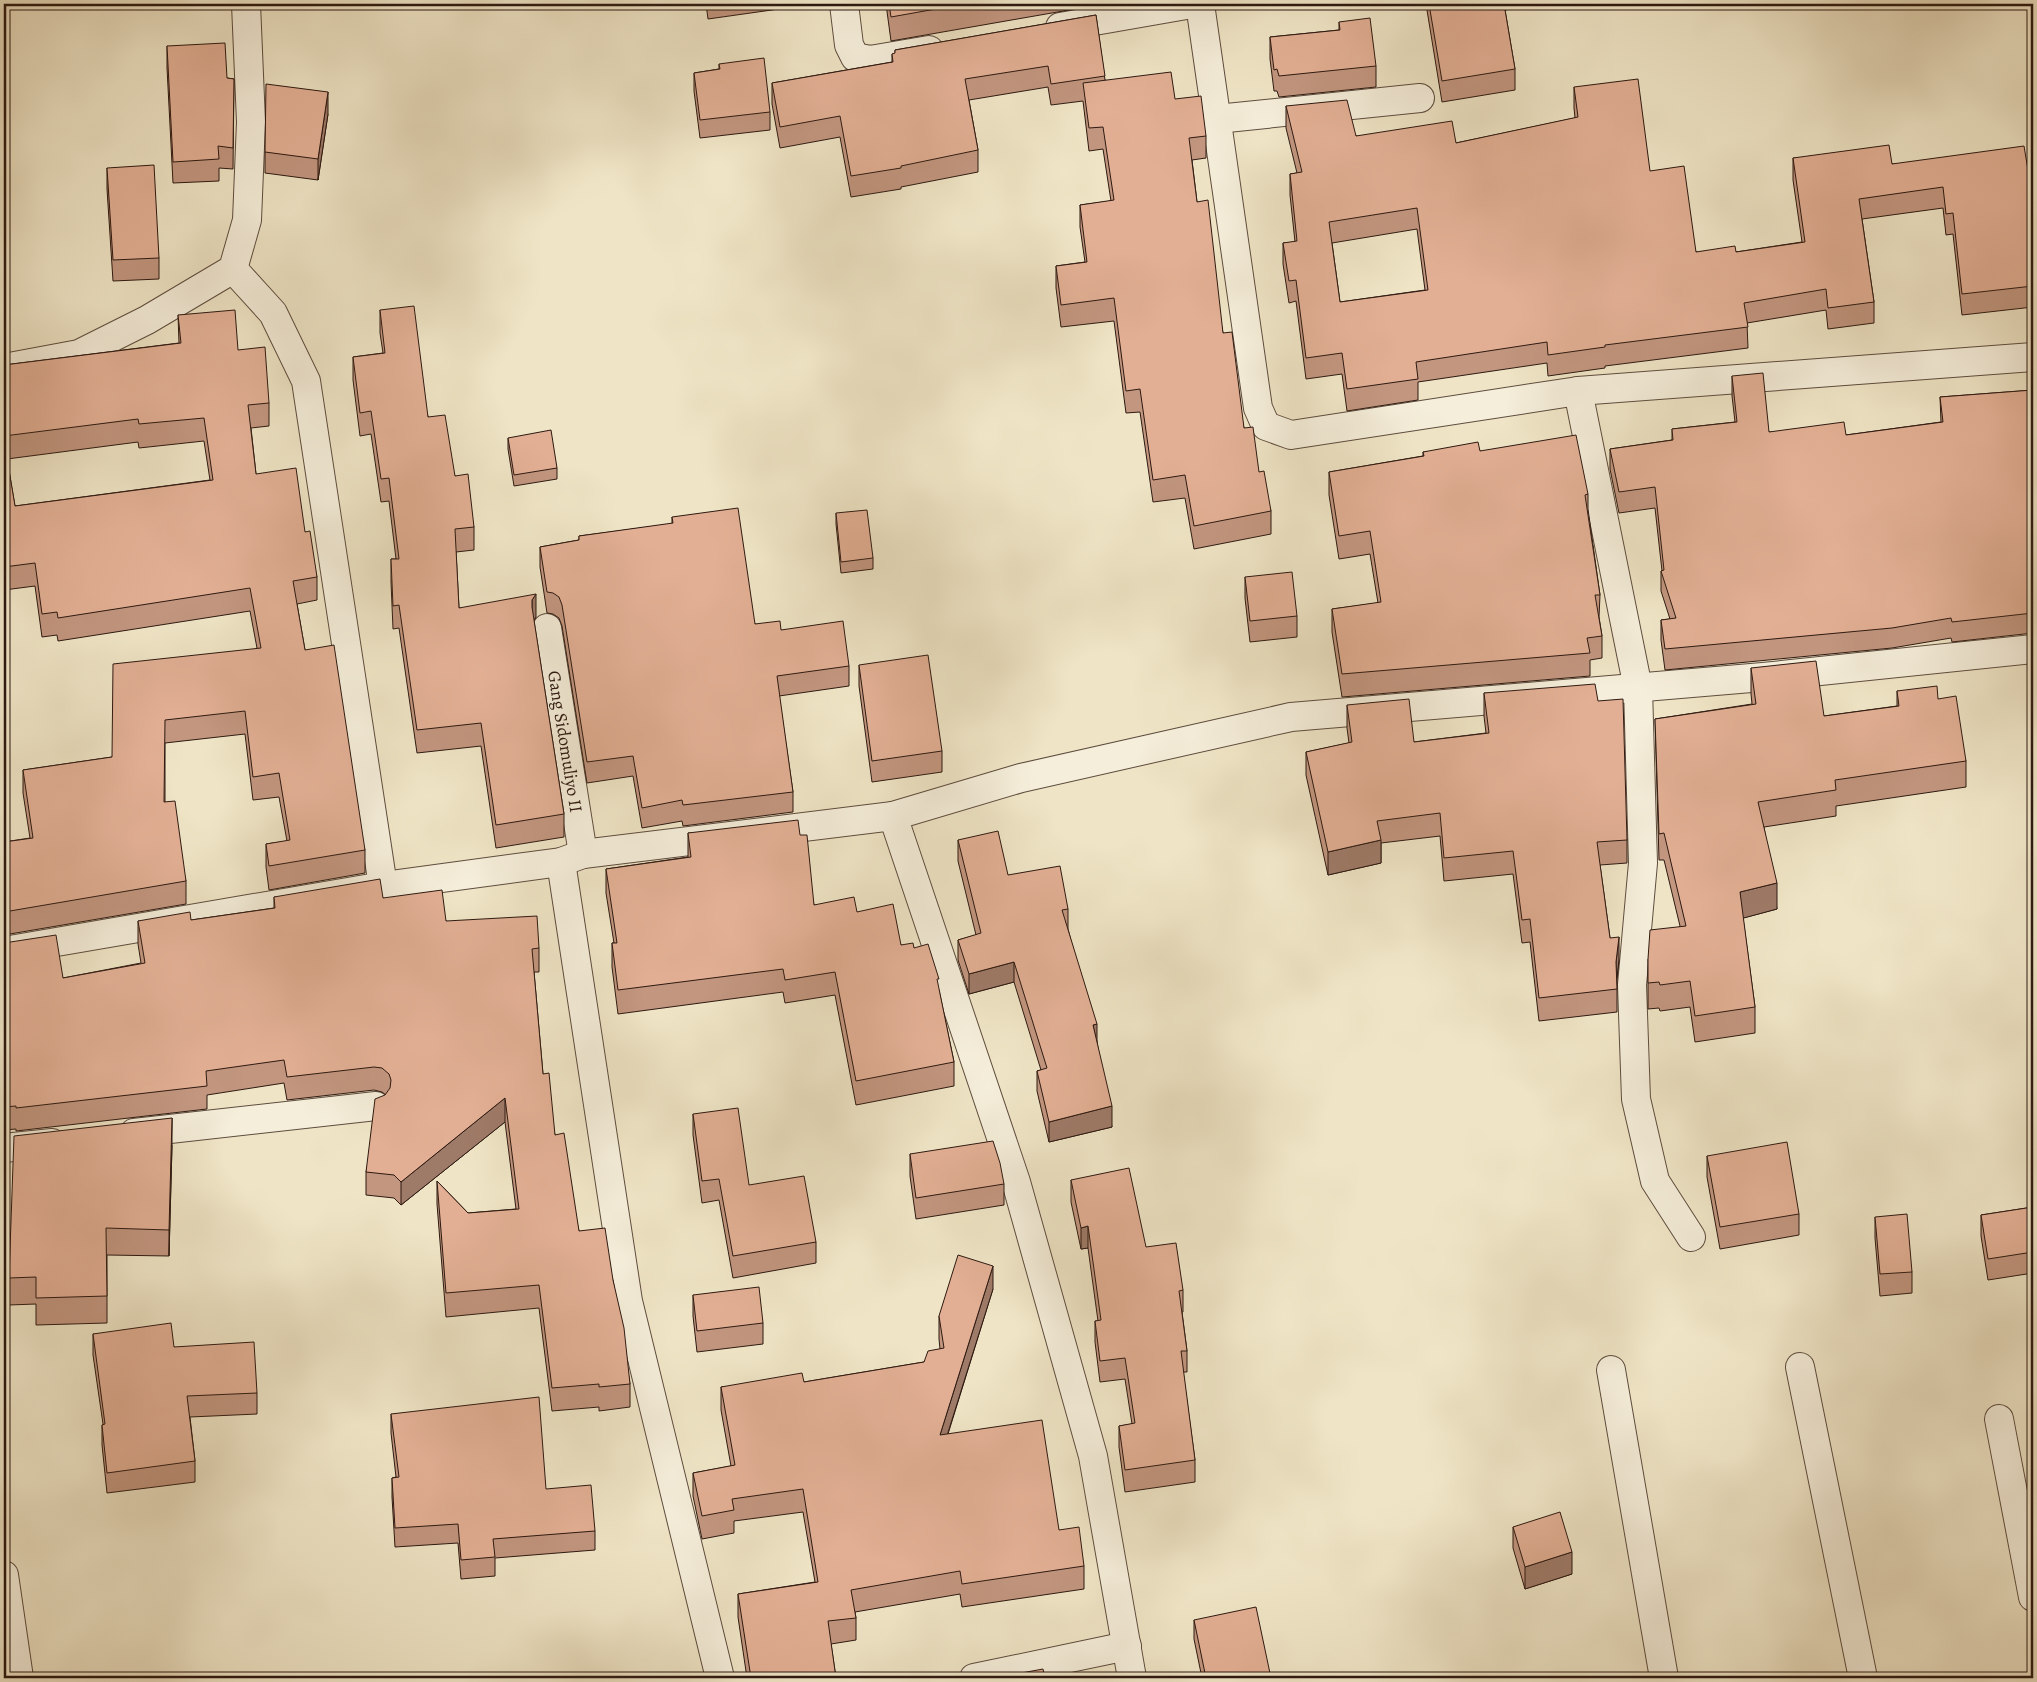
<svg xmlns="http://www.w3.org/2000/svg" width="2037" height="1682" font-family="Alegreya,serif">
<rect width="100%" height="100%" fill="#efe5c6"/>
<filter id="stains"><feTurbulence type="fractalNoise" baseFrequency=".004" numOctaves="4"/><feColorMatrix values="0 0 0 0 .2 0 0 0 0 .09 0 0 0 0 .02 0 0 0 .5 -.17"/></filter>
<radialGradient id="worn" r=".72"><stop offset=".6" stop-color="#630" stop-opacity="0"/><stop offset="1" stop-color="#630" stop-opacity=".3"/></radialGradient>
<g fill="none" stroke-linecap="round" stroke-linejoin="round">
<defs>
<g id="minor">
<polyline points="844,4 849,45 855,57 870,60 929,50"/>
<polyline points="1200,4 1258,408 1266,426 1291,435 1578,391 2033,357"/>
<polyline points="1060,27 1192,4"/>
<polyline points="1217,119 1420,98"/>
<polyline points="233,269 273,313 306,381 383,886"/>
<polyline points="4,368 79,354 147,320 233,269 247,220 251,122 246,4"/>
<polyline points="1578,391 1638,688 1643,863 1632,985 1636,1099 1655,1181 1691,1237"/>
<path id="s1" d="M547,628L583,854"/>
<polyline points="893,816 1021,778 1291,717 1763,677 2033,649"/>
<polyline points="561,862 628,1301 720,1678"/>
<polyline points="4,951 383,886 561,862 583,854 893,816 1016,1182 1093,1456 1132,1678"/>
<polyline points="134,1133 376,1106"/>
<polyline points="4,1148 52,1143"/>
<polyline points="1800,1367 1863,1678"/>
<polyline points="1611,1370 1664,1678"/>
<polyline points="1999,1419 2033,1597"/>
<polyline points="4,1575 19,1678"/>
<polyline points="974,1678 1127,1646"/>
</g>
</defs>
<use href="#minor" stroke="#5e4c3e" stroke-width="30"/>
<use href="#minor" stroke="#f5eeda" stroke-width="28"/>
</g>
<g fill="#c2967f" stroke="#2d1911" fill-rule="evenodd">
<polygon points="706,4 786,4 786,8 708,19"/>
<polygon points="886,4 1092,4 1092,6 891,41"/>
<polygon points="1426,4 1533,4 1533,6 1505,10 1515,69 1515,90 1442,102"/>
<polygon points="1096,15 1105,80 1175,99 1206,136 1206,158 1192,160 1197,202 1223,333 1244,428 1271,511 1271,534 1194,549 1185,498 1153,502 1140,412 1126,413 1114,321 1061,327 1056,288 1056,266 1085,262 1080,227 1080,205 1111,201 1103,149 1089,151 1083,101 1051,105 1048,87 969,100 978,150 978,172 901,187 901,189 851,197 840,137 780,148 772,104 772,83 892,62 892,54 895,54 895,50"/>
<polygon points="1339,22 1376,66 1376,87 1279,97 1277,91 1274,91 1270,59 1270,37 1339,30"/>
<polygon points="167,46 227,78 234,79 233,169 219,168 219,181 173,183 167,68"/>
<polygon points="719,64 770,112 770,130 700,138 694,91 694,73 719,69"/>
<path d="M1574,87L1650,171L1696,252H1736L1802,242L1793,180V158L1892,164L2033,169V307L1962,315L1953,234L1946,235L1943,208L1862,219L1874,302V323L1828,329L1826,310L1747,323L1748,348L1605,366V368L1548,376L1547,363L1418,382V400L1347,411L1342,374L1306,379L1296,301L1289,303L1283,264V243L1295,242L1290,195V174L1297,173L1286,128V106L1356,136L1456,143L1575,118L1574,108ZM1417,229L1425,290L1340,302L1332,243Z"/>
<polygon points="328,114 318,180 265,173 265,152"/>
<polygon points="107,168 159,258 159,279 113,281 107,189"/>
<polygon points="380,310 455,476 474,527 474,550 456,552 459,608 536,617 534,621 564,814 564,837 496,848 481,746 417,753 399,628 393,629 391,582 391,559 396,559 389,501 381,502 371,434 360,436 353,380 353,357 383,353 380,333"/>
<path d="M178,315L238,350L269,403V426L251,428L256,474L305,532L317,577V600L297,604L305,650L365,850V873L269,890L266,867V844L287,841L279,797L253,800L245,734L165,743V802L186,881V904L4,935V842L30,838L23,793V770L112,757L257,648L250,611L58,641L57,635L42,637L35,586L4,590V365L179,343ZM204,441L210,480L15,506L7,459L138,442L139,448Z"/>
<polygon points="1732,376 1769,432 1846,435 1941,422 1940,397 2033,390 2033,633 1952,642 1951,638 1892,648 1665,670 1661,640 1661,620 1670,619 1661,591 1661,571 1662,571 1655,508 1619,513 1610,469 1610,449 1672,440 1672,429 1735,422 1732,396"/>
<polygon points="508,438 557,468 557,479 514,486 508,449"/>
<polygon points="1480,451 1588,494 1588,509 1600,595 1599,617 1602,636 1602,658 1590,660 1590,676 1342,697 1332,632 1332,609 1378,603 1370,554 1339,559 1329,495 1329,472 1423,456 1423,452"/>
<polygon points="836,513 873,558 873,569 841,573 836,524"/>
<polygon points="672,517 755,624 781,630 849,666 849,686 779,696 793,792 793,812 683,826 682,821 642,828 633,776 587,783 562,626 559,618 553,614 547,613 540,567 540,547 579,540 579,536 672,524"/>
<polygon points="1245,577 1297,616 1297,637 1250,642 1245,598"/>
<polygon points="859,665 942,751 942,772 872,782 859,686"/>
<polygon points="1751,668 1824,716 1897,706 1897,691 1938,699 1966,761 1966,787 1836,806 1836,816 1764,827 1777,909 1743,918 1755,1007 1755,1033 1695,1042 1690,1007 1660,1011 1659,1008 1648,1009 1648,959 1680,926 1664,860 1659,860 1655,719 1752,704 1751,694"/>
<polygon points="1484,693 1598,701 1627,840 1627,863 1600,865 1610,938 1619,960 1617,979 1617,1012 1539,1021 1530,942 1522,943 1513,874 1444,881 1440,836 1381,843 1381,863 1328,875 1306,775 1306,752 1349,743 1347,728 1347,705 1414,742 1486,733 1484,716"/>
<polygon points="688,833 800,835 814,905 857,912 901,945 914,948 939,990 954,1062 954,1086 856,1105 835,995 785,1003 783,992 618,1014 612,967 612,943 614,943 606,893 606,869 688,857"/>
<polygon points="958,840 1008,875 1068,909 1068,929 1097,1042 1112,1127 1049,1142 1037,1091 1037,1071 1041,1070 1014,982 969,994 958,960 958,940 976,935 958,861"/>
<polygon points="274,897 383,898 446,921 539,948 539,972 534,972 543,1074 555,1135 579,1231 613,1280 630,1384 630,1407 599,1411 599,1407 552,1411 539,1308 446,1317 437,1204 437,1181 468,1213 516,1209 505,1122 401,1205 394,1198 366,1195 366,1172 386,1095 382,1092 374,1090 287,1100 284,1083 207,1095 207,1109 16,1131 16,1129 4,1130 4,943 63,978 141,963 138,944 138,921 191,920 274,908"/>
<polygon points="693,1114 749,1185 816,1242 816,1263 733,1278 719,1200 702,1203 693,1135"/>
<polygon points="172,1145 169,1256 107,1255 107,1323 36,1325 36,1304 9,1305 9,1278"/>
<polygon points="910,1154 1004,1184 1004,1205 916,1219 910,1176"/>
<polygon points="1707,1156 1799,1214 1799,1235 1720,1249 1707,1177"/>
<polygon points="1071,1180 1146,1247 1183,1290 1183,1312 1182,1312 1187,1351 1187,1372 1183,1372 1195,1460 1195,1482 1125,1492 1119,1447 1119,1426 1132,1424 1125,1379 1100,1382 1095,1342 1095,1321 1098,1321 1088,1248 1081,1249 1071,1202"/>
<polygon points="2033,1207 2033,1273 1988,1280 1981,1236 1981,1215"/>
<polygon points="1875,1217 1912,1272 1912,1293 1880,1296 1875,1238"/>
<polygon points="993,1289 948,1434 1059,1530 1084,1566 1084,1589 962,1607 960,1594 855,1612 856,1618 856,1640 831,1644 836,1678 747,1678 738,1617 738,1594 815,1582 803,1512 734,1521 734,1533 702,1539 693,1496 693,1473 731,1466 721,1410 721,1387 804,1382 924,1362 940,1349 939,1339 939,1316"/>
<polygon points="693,1295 763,1323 763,1344 697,1352 693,1316"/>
<polygon points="93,1334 174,1347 257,1393 257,1414 190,1417 195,1461 195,1482 107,1493 102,1445 102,1425 103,1424 93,1355"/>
<polygon points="391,1414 546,1489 595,1531 595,1550 495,1558 495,1576 461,1579 458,1543 395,1547 392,1497 392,1478 396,1477 391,1433"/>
<polygon points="1513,1527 1572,1574 1525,1589 1513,1548"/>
<polygon points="1194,1620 1271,1678 1202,1678 1194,1639"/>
</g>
<g fill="#9e7a68" stroke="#2d1911">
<polygon points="328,92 328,114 318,180 318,159"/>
<polygon points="536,594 536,617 532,623 532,600"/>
<polygon points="1381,840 1381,863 1328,875 1328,852"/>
<polygon points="1777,883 1777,909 1740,919 1740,892"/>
<polygon points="1619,937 1619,960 1616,985 1616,962"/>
<polygon points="1014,962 1014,982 969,994 969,974"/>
<polygon points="1097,1024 1097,1044 1093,1025"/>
<polygon points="505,1098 505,1122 401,1205 401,1182"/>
<polygon points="1112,1106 1112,1127 1049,1142 1049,1122"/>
<polygon points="172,1118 172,1145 169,1256 169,1230"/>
<polygon points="1088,1226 1088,1248 1081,1249 1081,1228"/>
<polygon points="993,1266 993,1289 940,1458 940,1435"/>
<polygon points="1572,1552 1572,1574 1525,1589 1525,1567"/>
</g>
<g fill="#e2af94" stroke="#2d1911" fill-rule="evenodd">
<polygon points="889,4 964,4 891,17"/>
<polygon points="1429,4 1504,4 1515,69 1442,81"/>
<polygon points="1096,15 1105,76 1051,84 1048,66 965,79 978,150 901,166 901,168 851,176 840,116 780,127 772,83 893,62 892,54 895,53 895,50"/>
<polygon points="1370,18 1376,66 1279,76 1277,69 1274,70 1270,37 1340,30 1339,22"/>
<polygon points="225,43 227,78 234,79 233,148 218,146 219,159 173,162 167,46"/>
<polygon points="764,58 770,112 700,120 694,73 720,69 719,64"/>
<polygon points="1171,72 1175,99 1201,96 1206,136 1189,138 1197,202 1208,200 1223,333 1232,332 1244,428 1253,427 1259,472 1264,471 1271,511 1194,526 1185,475 1153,480 1140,389 1126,391 1114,298 1061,305 1056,266 1087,262 1080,205 1114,200 1103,127 1089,128 1083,83"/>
<path d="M1638,79L1650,171L1684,166L1696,252L1735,246L1736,252L1805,242L1793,158L1889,145L1892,164L2024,146L2028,170L2033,169V286L1962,294L1953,213L1946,214L1943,187L1859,199L1874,302L1828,308L1826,289L1744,303L1748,327L1605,345V347L1548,355L1547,342L1416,362L1418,379L1347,389L1342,353L1306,358L1296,280L1289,281L1283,243L1297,241L1290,174L1302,172L1286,106L1347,100L1356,136L1452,121L1456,143L1578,117L1574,87ZM1417,208L1428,290L1340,302L1329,222Z"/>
<polygon points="266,84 328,92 318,159 265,152"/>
<polygon points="154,165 159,258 113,260 107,168"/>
<polygon points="414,306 428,417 445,415 455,476 468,474 474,527 455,529 459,608 536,594 532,600 532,607 564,814 496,825 481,723 417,730 399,605 393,606 391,559 399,559 389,478 381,479 371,411 360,413 353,357 385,353 380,310"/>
<polygon points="235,310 238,350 265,347 269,403 248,405 256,474 296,468 305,532 310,531 317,577 293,581 305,650 334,645 365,850 269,866 266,844 290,840 279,773 253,777 245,711 165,720 164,802 175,801 186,881 4,912 4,842 33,838 23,770 112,757 113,664 261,648 250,588 58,618 57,612 42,614 35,563 4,567 4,440 15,506 213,480 204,418 139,424 138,419 4,436 4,365 181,343 178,315"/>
<polygon points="1763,373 1769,432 1844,422 1846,435 1943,422 1940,397 2033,390 2033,613 1952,622 1951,618 1892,628 1665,649 1661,620 1676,618 1661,571 1664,570 1655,487 1619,492 1610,449 1673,440 1672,429 1737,422 1732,376"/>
<polygon points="551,430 557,468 514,475 508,438"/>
<polygon points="1576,435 1588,494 1585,495 1600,595 1595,595 1602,636 1587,638 1590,653 1342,674 1332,609 1381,602 1370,531 1339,536 1329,472 1424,456 1423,452 1478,442 1480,451"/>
<polygon points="738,508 755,624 780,621 781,630 843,621 849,666 777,676 793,792 683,805 682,800 642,808 633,756 587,762 562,605 559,597 553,593 547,592 540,547 579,540 579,536 673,523 672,517"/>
<polygon points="867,510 873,558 841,562 836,513"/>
<polygon points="1292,572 1297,616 1250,621 1245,577"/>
<polygon points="928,655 942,751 872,761 859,665"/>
<polygon points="1816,661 1824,716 1899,706 1897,691 1937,686 1938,699 1956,696 1966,761 1835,780 1836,790 1758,802 1777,883 1740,892 1755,1007 1695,1016 1690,981 1660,985 1659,982 1648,983 1648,959 1650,930 1686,926 1664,833 1659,834 1655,719 1756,704 1751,668"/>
<polygon points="1595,684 1598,701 1623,699 1627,840 1597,842 1610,938 1619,937 1616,962 1617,989 1539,998 1530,919 1522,920 1513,851 1444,858 1440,813 1377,821 1381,840 1328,852 1306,752 1352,742 1347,705 1409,699 1414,742 1489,733 1484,693"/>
<polygon points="798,820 800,835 807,835 814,905 854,897 857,912 893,904 901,945 913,943 914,948 928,944 939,979 937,979 954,1062 856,1081 835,972 785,980 783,969 618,990 612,943 617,943 606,869 691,857 688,833"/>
<polygon points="998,831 1008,875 1060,866 1068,909 1062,910 1097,1024 1093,1025 1112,1106 1049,1122 1037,1071 1047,1068 1014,962 969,974 958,940 981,933 958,840"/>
<polygon points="380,879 383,898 442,890 446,921 537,916 539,948 532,949 543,1074 549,1073 555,1135 564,1133 579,1231 605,1228 613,1280 624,1328 630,1384 599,1387 599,1384 552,1388 539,1285 446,1293 437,1181 468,1213 519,1209 505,1098 401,1182 394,1175 366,1172 375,1099 385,1095 390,1088 391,1080 389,1074 382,1068 374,1067 287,1077 284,1060 206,1071 207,1086 16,1108 16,1106 4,1107 4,943 56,935 63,978 145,963 138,921 190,912 191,920 275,908 274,897"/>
<polygon points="738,1108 749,1185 804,1176 816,1242 733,1256 719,1179 702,1181 693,1114"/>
<polygon points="172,1118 169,1230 106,1228 107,1296 36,1298 36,1277 9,1278 14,1136"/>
<polygon points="993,1141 1000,1163 1004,1184 916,1198 910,1154"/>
<polygon points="1787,1142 1799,1214 1720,1227 1707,1156"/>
<polygon points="1129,1168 1146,1247 1176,1243 1183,1290 1179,1291 1187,1351 1181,1351 1195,1460 1125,1470 1119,1426 1135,1423 1125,1358 1100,1361 1095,1321 1101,1320 1088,1226 1081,1228 1071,1180"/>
<polygon points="2033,1207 2033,1252 1988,1259 1981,1215"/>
<polygon points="1907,1214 1912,1272 1880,1274 1875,1217"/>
<polygon points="958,1255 993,1266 940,1435 1042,1420 1059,1530 1079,1527 1084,1566 962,1584 960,1571 851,1590 856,1618 828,1621 836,1678 751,1678 738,1594 818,1582 803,1489 732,1499 734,1510 702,1516 693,1473 735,1465 721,1387 802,1373 804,1382 924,1362 928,1351 944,1348 939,1316"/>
<polygon points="759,1287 763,1323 697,1331 693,1295"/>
<polygon points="171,1323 174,1347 254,1342 257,1393 187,1396 195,1461 107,1473 102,1425 105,1424 93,1334"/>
<polygon points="539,1397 546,1489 591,1485 595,1531 493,1539 495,1557 461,1560 458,1524 395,1528 392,1478 399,1477 391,1414"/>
<polygon points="1560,1512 1572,1552 1525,1567 1513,1527"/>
<polygon points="1256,1607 1271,1678 1206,1678 1194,1620"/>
<polygon points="1043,1669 1045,1678 994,1678"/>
<polygon points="1308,1674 1309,1678 1285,1678"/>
</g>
<g text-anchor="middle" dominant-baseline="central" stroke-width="4.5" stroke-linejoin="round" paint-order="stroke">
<g font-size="18" fill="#2d1911" stroke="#f5eeda">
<text stroke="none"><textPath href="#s1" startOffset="115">Gang Sidomuliyo II</textPath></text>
</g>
</g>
<rect width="2037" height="1682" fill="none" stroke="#efe5c6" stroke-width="20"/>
<rect x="5" y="5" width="2027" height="1672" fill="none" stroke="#2d1911" stroke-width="2.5"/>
<rect x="10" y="10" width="2017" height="1662" fill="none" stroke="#2d1911"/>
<rect width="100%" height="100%" filter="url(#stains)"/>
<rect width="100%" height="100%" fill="url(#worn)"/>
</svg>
